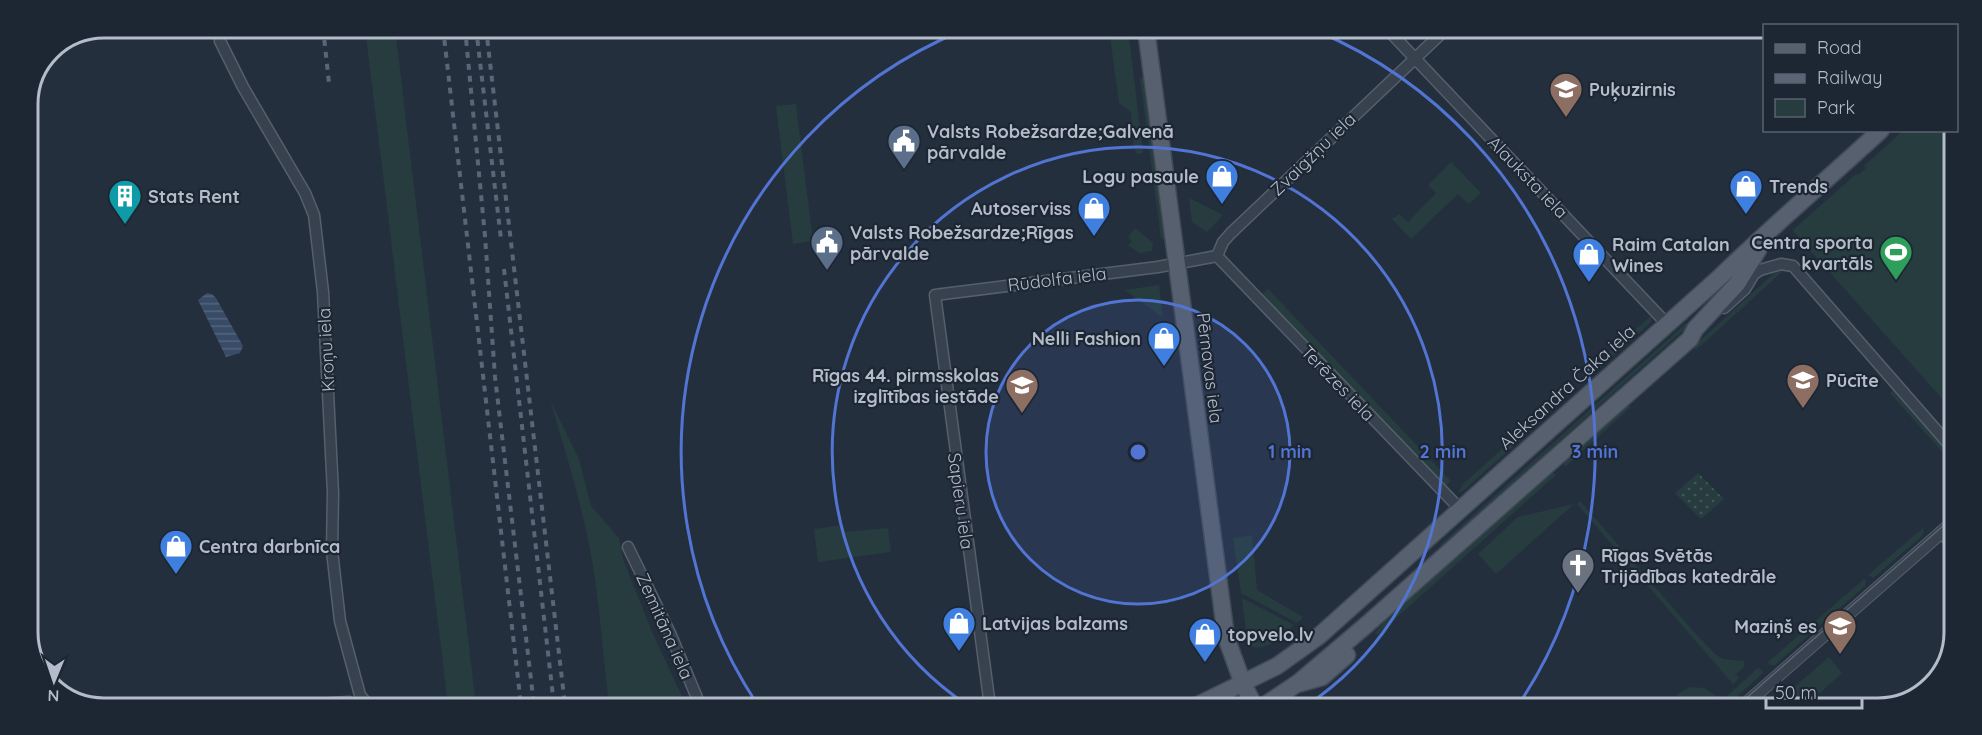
<svg xmlns="http://www.w3.org/2000/svg" width="1982" height="735" font-family="Quicksand,sans-serif">
<defs>
<pattern id="park-dots" width="8" height="8" patternUnits="userSpaceOnUse" patternTransform="scale(1.5)"><rect width="8" height="8" fill="#263c3f"/><path d="M2 2h.1M6 6h.1" fill="none" stroke="#435659" stroke-width="1.8" stroke-linecap="round"/></pattern>
<pattern id="water-rules" width="6" height="5" patternUnits="userSpaceOnUse" patternTransform="scale(1.5)"><rect width="6" height="5" fill="#394c67"/><path d="M0 2.5h6" fill="none" stroke="#53647b"/></pattern>
</defs>
<rect width="100%" height="100%" fill="#242f3e"/>
<g fill="#263c3f">
<polygon points="365,28 395,28 476,705 448,705"/>
<polygon points="1109,29 1128,29 1143,153 1137,154 1134,147 1131,112 1119,103"/>
<polygon points="1140,78 1145,78 1165,239 1161,239"/>
<polygon points="796,104 813,241 793,244 776,106"/>
<polygon points="1903,131 1955,131 1953,411 1794,232 1793,230 1856,174 1858,175 1866,168 1864,166"/>
<polygon points="1451,162 1481,193 1469,204 1458,194 1411,239 1392,219 1399,214 1408,222 1436,193 1428,185"/>
<polygon points="1189,198 1223,215 1207,232 1192,222"/>
<polygon points="1135,228 1153,243 1152,251 1139,253 1128,245 1132,241 1128,237"/>
<polygon points="1780,271 1783,271 1696,350 1693,347 1774,273"/>
<polygon points="1159,285 1163,318 1125,290"/>
<polygon points="1268,289 1451,481 1446,486 1262,294"/>
<polygon points="1651,316 1651,322 1587,380 1583,375"/>
<polygon points="1686,323 1688,326 1442,546 1440,545"/>
<polygon points="1893,390 1952,458 1952,463 1890,393"/>
<path d="M550,400L579,459L591,506L619,538L623,559L653,634L686,705H609C603,657 600,607 592,560C582,505 566,453 550,400Z"/>
<polygon points="1632,406 1565,467 1564,462 1566,459 1624,407"/>
<polygon points="1521,432 1525,436 1463,491 1458,493 1463,484"/>
<polygon points="1553,473 1556,475 1377,635 1375,633 1387,618 1549,474"/>
<polygon points="1580,501 1694,632 1716,655 1723,659 1744,661 1744,667 1736,674 1739,678 1733,684 1577,504"/>
<polygon points="1574,504 1496,574 1478,554 1518,517"/>
<polygon points="842,525 843,532 888,528 891,552 818,562 814,529"/>
<polygon points="1923,528 1924,532 1922,536 1873,578 1868,575"/>
<polygon points="1252,535 1257,590 1303,617 1297,623 1241,593 1233,538"/>
<polygon points="1864,579 1866,581 1865,586 1775,665 1770,665 1768,662"/>
<path d="M1242,598L1294,625C1281,637 1267,654 1248,645Z"/>
<polygon points="1829,657 1842,673 1819,694 1813,688 1799,700 1791,690"/>
<polygon points="1758,668 1763,671 1762,674 1724,708 1714,708"/>
<polygon points="1690,687 1704,688 1718,697 1706,708 1683,708 1676,699 1679,697 1677,694"/>
</g>
<polygon fill="url(#park-dots)" points="1698,473 1724,499 1701,519 1675,493"/>
<polygon fill="url(#water-rules)" points="207,293 212,294 216,298 243,346 240,353 226,357 198,300"/>
<g fill="none" stroke-linecap="round" stroke-linejoin="round">
<defs>
<g id="minor">
<polyline points="219,27 220,41 243,87 305,193 314,215 323,292 333,493 332,551 340,621 360,695 367,704"/>
<polyline points="1388,30 1667,324"/>
<polyline points="1217,256 1460,509"/>
<polyline points="1724,308 1745,289 1754,274 1760,270 1781,264 1793,266 1952,448"/>
<polyline points="1941,532 1952,544"/>
<polyline points="628,547 670,633 700,705"/>
<polyline points="316,704 349,702"/>
<polyline points="990,706 935,295 1158,267 1217,256 1223,242 1231,233 1445,30"/>
</g>
<polyline id="tertiary" points="1741,708 1952,523"/>
<g id="primary">
<polyline points="1146,29 1226,637 1243,684 1255,707"/>
<polyline points="1301,683 1322,677 1347,655"/>
<path d="M1196,706L1277,666L1319,636L1720,277C1772,226 1827,180 1881,130"/>
<polyline points="1262,707 1298,683 1364,627 1690,339 1695,329 1737,284 1758,250"/>
</g>
</defs>
<use href="#minor" stroke="#565f6c" stroke-width="13"/>
<use href="#tertiary" stroke="#565f6c" stroke-width="14"/>
<use href="#primary" stroke="#414a57" stroke-width="19"/>
<use href="#minor" stroke="#38414e" stroke-width="10"/>
<use href="#tertiary" stroke="#38414e" stroke-width="12"/>
<use href="#primary" stroke="#56606e" stroke-width="16"/>
<polyline stroke="#5a6575" stroke-width="1.5" points="1735,708 1952,518"/>
<g stroke="#5a6575" stroke-width="4" stroke-dasharray="6 6" stroke-linecap="butt">
<polyline points="323,28 329,83"/>
<polyline points="443,28 521,705"/>
<polyline points="465,28 485,236 495,377 534,705"/>
<polyline points="476,28 501,239"/>
<polyline points="486,28 565,705"/>
<polyline points="504,269 554,705"/>
</g>
</g>
<circle cx="1138" cy="452" r="152" fill="#5274d3" fill-opacity=".12"/>
<g fill="none" stroke="#5274d3" stroke-width="3">
<circle cx="1138" cy="452" r="152"/>
<path d="M967 705A305 305 0 1 1 1306 706"/>
<path d="M757 704A457 457 0 0 1 963 30M1317 31A457 457 0 0 1 1519 704"/>
</g>
<defs>
<symbol id="school-pin" viewBox="-11 -11 22 30"><path d="M0 17L-7.5 6A9.5 9.5 0 1 1 7.5 6Z" fill="#8d6e63" stroke="#1d2633"/><path d="M0-5L7-2L0 1L-7-2ZM-4 1L0 2.5L4 1V4Q0 6-4 4Z" fill="#fff"/></symbol>
<symbol id="civic-pin" viewBox="-11 -11 22 30"><path d="M0 17L-7.5 6A9.5 9.5 0 1 1 7.5 6Z" fill="#5c6f8a" stroke="#1d2633"/><path d="M-.6-6.5H3V-4.5H.6V-3L4-1V1h2V6H-6V1h2V-1L-.6-3ZM-1.2 2.5V6h2.4V2.5Z" fill="#fff"/></symbol>
<symbol id="shop-pin" viewBox="-11 -11 22 30"><path d="M0 17L-7.5 6A9.5 9.5 0 1 1 7.5 6Z" fill="#3f7fe0" stroke="#1d2633"/><path d="M-5-2.5h2.3a2.7 3.5 0 0 1 5.4 0H5L5.5 6h-11ZM-1.5-2.5h3a1.5 2.3 0 0 0-3 0Z" fill="#fff"/></symbol>
<symbol id="building-pin" viewBox="-11 -11 22 30"><path d="M0 17L-7.5 6A9.5 9.5 0 1 1 7.5 6Z" fill="#0f9aa8" stroke="#1d2633"/><path d="M-4-6H4V6H1V3H-1V6H-4ZM-2.5-4.3h1.7v1.8h-1.7ZM.8-4.3h1.7v1.8H.8ZM-2.5-1h1.7V.8h-1.7ZM.8-1h1.7V.8H.8Z" fill="#fff"/></symbol>
<symbol id="stadium-pin" viewBox="-11 -11 22 30"><path d="M0 17L-7.5 6A9.5 9.5 0 1 1 7.5 6Z" fill="#2e9e5b" stroke="#1d2633"/><path d="M0-5a6.5 5 0 1 0 0 10a6.5 5 0 1 0 0-10ZM-3.5-1.8h7v3.6h-7Z" fill="#fff"/></symbol>
<symbol id="church-pin" viewBox="-11 -11 22 30"><path d="M0 17L-7.5 6A9.5 9.5 0 1 1 7.5 6Z" fill="#6b7280" stroke="#1d2633"/><path d="M-1.2-6h2.4v3.5h3.3v2.4h-3.3V6h-2.4V-.1h-3.3v-2.4h3.3Z" fill="#fff"/></symbol>
</defs>
<g fill-rule="evenodd">
<use href="#school-pin" x="1547" y="70" width="38" height="52"/>
<use href="#civic-pin" x="885" y="122" width="38" height="52"/>
<use href="#shop-pin" x="1203" y="157" width="38" height="52"/>
<use href="#shop-pin" x="1727" y="167" width="38" height="52"/>
<use href="#building-pin" x="106" y="177" width="38" height="52"/>
<use href="#shop-pin" x="1075" y="189" width="38" height="52"/>
<use href="#civic-pin" x="808" y="223" width="38" height="52"/>
<use href="#stadium-pin" x="1877" y="233" width="38" height="52"/>
<use href="#shop-pin" x="1570" y="235" width="38" height="52"/>
<use href="#shop-pin" x="1145" y="319" width="38" height="52"/>
<use href="#school-pin" x="1784" y="361" width="38" height="52"/>
<use href="#school-pin" x="1003" y="366" width="38" height="52"/>
<use href="#shop-pin" x="157" y="527" width="38" height="52"/>
<use href="#church-pin" x="1559" y="546" width="38" height="52"/>
<use href="#shop-pin" x="940" y="604" width="38" height="52"/>
<use href="#school-pin" x="1821" y="607" width="38" height="52"/>
<use href="#shop-pin" x="1186" y="615" width="38" height="52"/>
</g>
<g text-anchor="middle" dominant-baseline="central" stroke-width="4.5" stroke-linejoin="round" paint-order="stroke">
<g font-size="18" font-weight="bold" fill="#b4bcc9" stroke="#1d2633" text-anchor="start">
<text x="1589" y="89">Puķuzirnis</text>
<text x="927" y="131">Valsts Robežsardze;Galvenā<tspan x="927" dy="21">pārvalde</tspan></text>
<text x="1199" y="176" text-anchor="end">Logu pasaule</text>
<text x="1769" y="186">Trends</text>
<text x="148" y="196">Stats Rent</text>
<text x="1071" y="208" text-anchor="end">Autoserviss</text>
<text x="850" y="232">Valsts Robežsardze;Rīgas<tspan x="850" dy="21">pārvalde</tspan></text>
<text x="1873" y="242" text-anchor="end">Centra sporta<tspan x="1873" dy="21">kvartāls</tspan></text>
<text x="1612" y="244">Raim Catalan<tspan x="1612" dy="21">Wines</tspan></text>
<text x="1141" y="338" text-anchor="end">Nelli Fashion</text>
<text x="999" y="375" text-anchor="end">Rīgas 44. pirmsskolas<tspan x="999" dy="21">izglītības iestāde</tspan></text>
<text x="1826" y="380">Pūcīte</text>
<text x="199" y="546">Centra darbnīca</text>
<text x="1601" y="555">Rīgas Svētās<tspan x="1601" dy="21">Trijādības katedrāle</tspan></text>
<text x="982" y="623">Latvijas balzams</text>
<text x="1817" y="626" text-anchor="end">Maziņš es</text>
<text x="1228" y="634">topvelo.lv</text>
</g>
<g font-size="18" fill="#b4bcc9" stroke="#1d2633">
<text transform="translate(1313 154) rotate(-44)">Zvaigžņu iela</text>
<text transform="translate(1528 177) rotate(46)">Alauksta iela</text>
<text transform="translate(1057 279) rotate(-7)">Rūdolfa iela</text>
<text transform="translate(326 350) rotate(-93)">Kroņu iela</text>
<text transform="translate(1210 368) rotate(83)">Pērnavas iela</text>
<text transform="translate(1338 383) rotate(46)">Terēzes iela</text>
<text transform="translate(1567 387) rotate(-42)">Aleksandra Čaka iela</text>
<text transform="translate(961 501) rotate(82)">Sapieru iela</text>
<text transform="translate(665 626) rotate(66)">Zemitāna iela</text>
</g>
</g>
<path d="M0 0H1982V735H0ZM104 38H1878A66 66 0 0 1 1944 104V632A66 66 0 0 1 1878 698H104A66 66 0 0 1 38 632V104A66 66 0 0 1 104 38Z" fill="#1d2633" fill-rule="evenodd"/>
<path fill="none" stroke="#b4bcc9" stroke-width="3" d="M104 38H1878A66 66 0 0 1 1944 104V632A66 66 0 0 1 1878 698H104A66 66 0 0 1 38 632V104A66 66 0 0 1 104 38Z"/>
<circle cx="1138" cy="452" r="9" fill="#5274d3" stroke="#1d2633" stroke-width="3"/>
<g font-size="18" text-anchor="middle" font-weight="bold" fill="#5274d3" stroke="#1d2633" stroke-width="4.5" stroke-linejoin="round" paint-order="stroke">
<text x="1290" y="458">1 min</text>
<text x="1443" y="458">2 min</text>
<text x="1595" y="458">3 min</text>
</g>
<rect x="1763" y="24" width="195" height="108" fill="#1d2633" stroke="#59626f" stroke-width="1.5"/>
<rect x="1775" y="44" width="30" height="9" fill="#56606e" stroke="#59626f" stroke-width="1.5"/>
<text x="1817" y="54" font-size="18" fill="#b4bcc9">Road</text>
<rect x="1775" y="74" width="30" height="9" fill="#5a6575" stroke="#59626f" stroke-width="1.5"/>
<text x="1817" y="84" font-size="18" fill="#b4bcc9">Railway</text>
<rect x="1775" y="99" width="30" height="18" fill="#263c3f" stroke="#59626f" stroke-width="1.5"/>
<text x="1817" y="114" font-size="18" fill="#b4bcc9">Park</text>
<g transform="translate(54 681) rotate(182)" stroke="#1d2633" stroke-width="4.5" paint-order="stroke">
<path d="M0-4.5L10 22L0 15L-10 22Z" fill="#b4bcc9"/>
<text y="-9" font-size="16" font-weight="bold" text-anchor="middle" fill="#b4bcc9">N</text>
</g>
<path d="M1766 699v9h96v-9" fill="none" stroke="#b4bcc9" stroke-width="3"/>
<text x="1775" y="699" font-size="18" fill="#b4bcc9" stroke="#1d2633" stroke-width="4.5" paint-order="stroke">50 m</text>
</svg>
